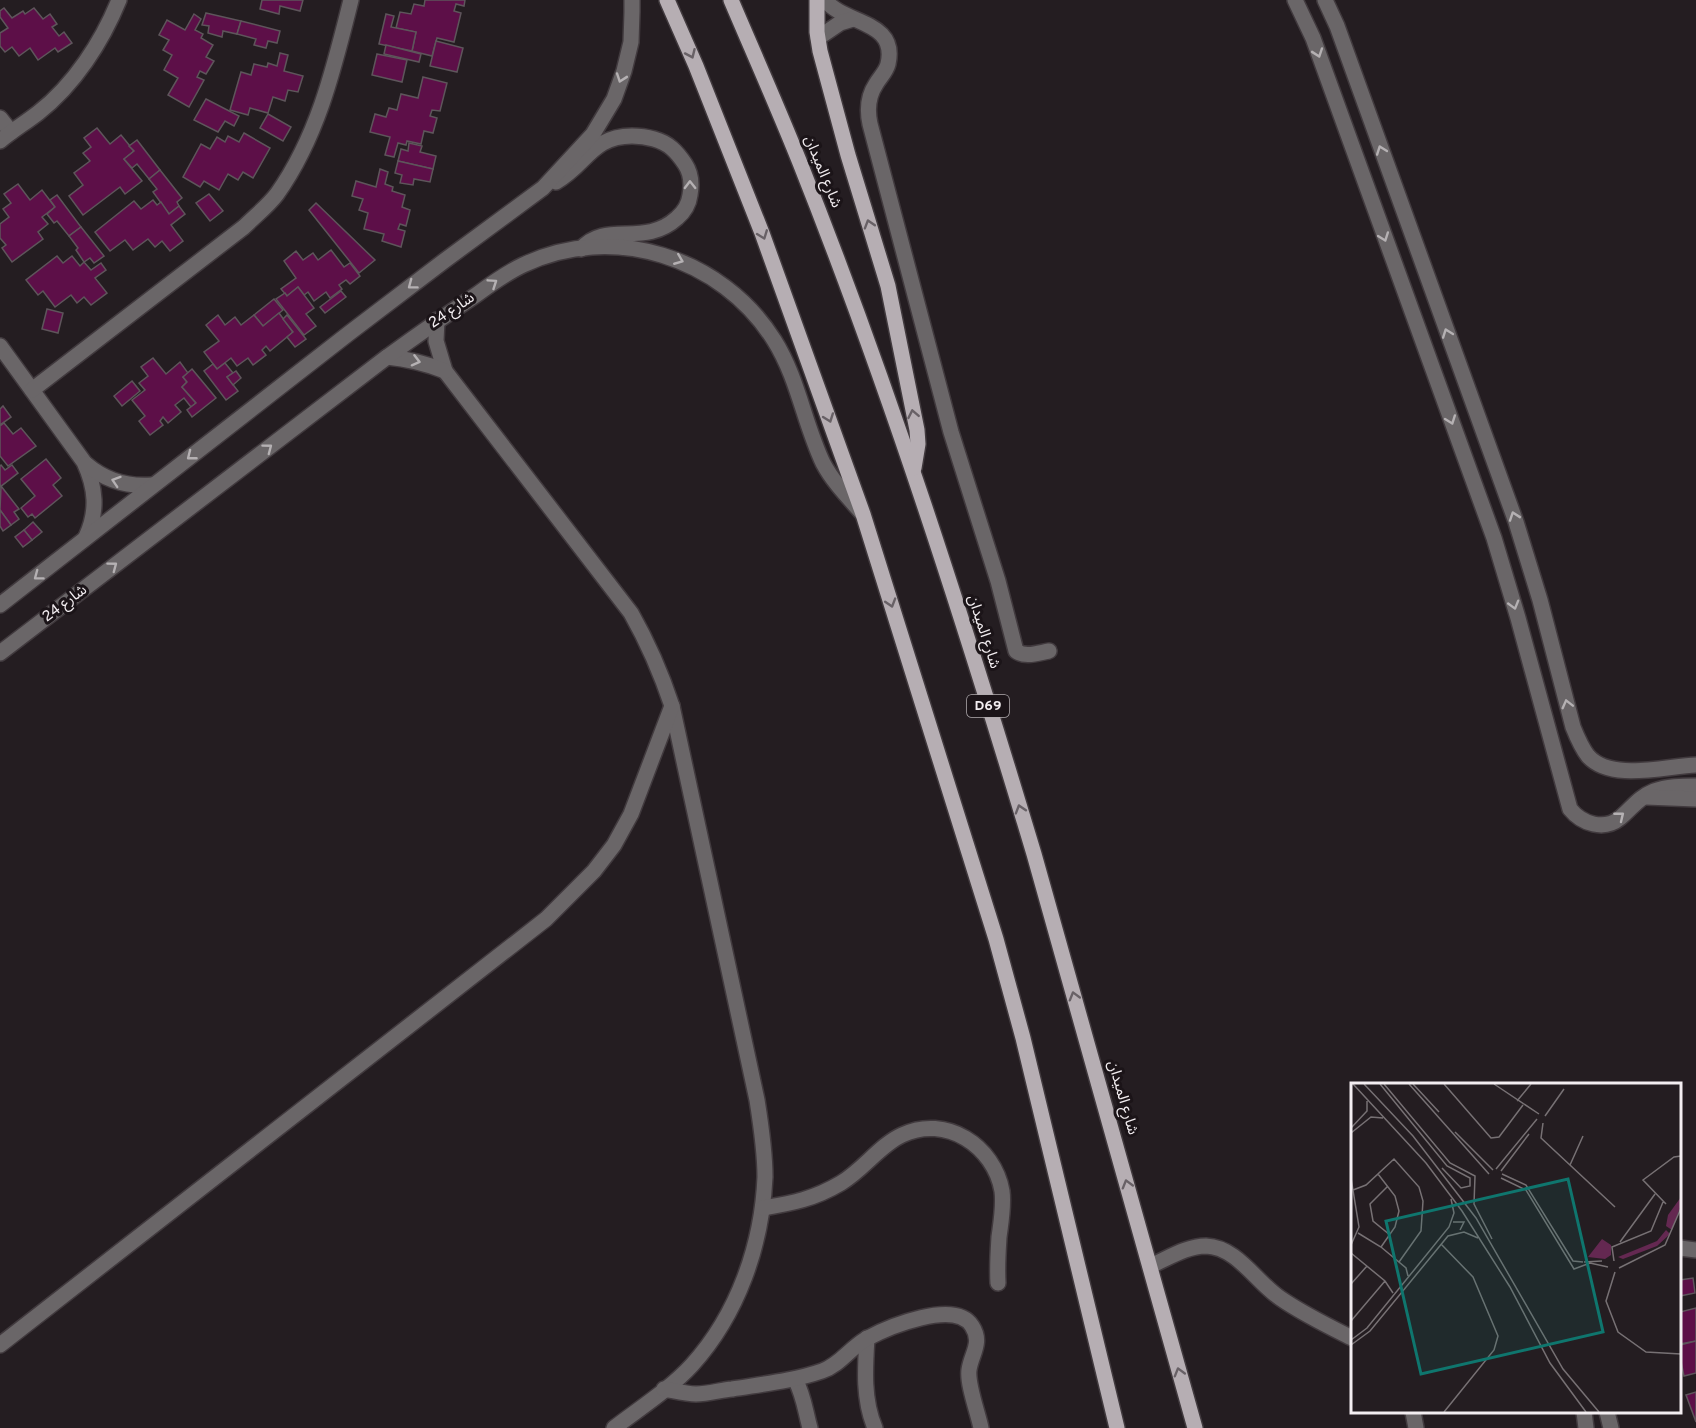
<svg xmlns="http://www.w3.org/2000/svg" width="1696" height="1428" font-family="Overpass,'Noto Sans Arabic',sans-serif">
<rect width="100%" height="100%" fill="#241d21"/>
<g fill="#5d0f48" stroke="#5e555b" stroke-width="1.5">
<polygon points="262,0 303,0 300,11 280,6 279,14 260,9"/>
<polygon points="425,0 465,0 464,6 456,4 454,11 461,13 454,42 437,38 432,56 412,51 416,32 396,28 400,12 411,14 414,4 424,6"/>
<polygon points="4,8 12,18 23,11 25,14 34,8 43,19 50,14 57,24 52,27 59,36 64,32 72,43 58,52 55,48 38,60 30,48 19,56 12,47 5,52 0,46 0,33 8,28 0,17 0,11"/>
<polygon points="206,13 241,21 237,34 223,31 222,37 208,33 209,26 202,25"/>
<polygon points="194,14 201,19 195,30 203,34 201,38 213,45 206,57 214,61 206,74 200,71 197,77 204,80 189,107 168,95 178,78 164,70 172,55 163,50 169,40 159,35 167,20 185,30"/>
<polygon points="386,14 394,16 391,27 416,32 412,51 379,44"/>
<polygon points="241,21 280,31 277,43 268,41 266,48 254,45 256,39 237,34"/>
<polygon points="436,41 463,48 457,72 430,66"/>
<polygon points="386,45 421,54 419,62 384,54"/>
<polygon points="280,53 288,55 284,71 303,76 298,92 288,90 285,101 273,97 268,113 250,108 248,115 230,110 241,72 251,75 254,64 267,67 268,63 277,66"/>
<polygon points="377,54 407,60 402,82 372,75"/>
<polygon points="423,77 447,83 440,111 432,110 430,116 437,118 433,133 424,131 421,144 407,141 406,145 398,143 394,157 385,155 390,137 370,132 375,114 386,117 389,108 397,110 401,94 418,98"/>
<polygon points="206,99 239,116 234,126 225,121 218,132 194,120"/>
<polygon points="268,114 291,127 283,141 260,128"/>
<polygon points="97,128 110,144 121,135 134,151 124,159 142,181 125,194 120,187 83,215 69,196 83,185 74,173 90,161 83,153 91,147 84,138"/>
<polygon points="244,133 270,148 253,178 243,172 238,180 228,174 219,190 204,181 200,187 183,177 201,144 210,149 217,137 225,142 228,136 239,142"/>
<polygon points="137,140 160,170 149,179 137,164 132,168 124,159 134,151 129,146"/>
<polygon points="409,143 422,146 420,152 436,156 433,169 398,161 401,149 408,151"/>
<polygon points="398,161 433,169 430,182 414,179 413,185 400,183 402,175 395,173"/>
<polygon points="380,169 388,172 385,184 393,187 392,191 405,195 402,207 410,210 406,226 400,224 398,229 405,231 401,247 382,241 384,234 364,229 368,213 359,210 363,199 352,196 356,181 376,187"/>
<polygon points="160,170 182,198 177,202 179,206 169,214 153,192 157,189 149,179"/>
<polygon points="18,184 30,200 42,190 55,207 42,217 48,224 38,232 43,239 12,262 2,248 6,245 0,238 0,224 9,217 3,209 11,203 4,194"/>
<polygon points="209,194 223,211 210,221 196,203"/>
<polygon points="57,195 81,227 69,236 57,221 54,223 47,214 55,207 50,200"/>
<polygon points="153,200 157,205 161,202 169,214 179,206 185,214 171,225 183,241 170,251 162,241 155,247 148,239 133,250 125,240 110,251 95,232 134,201 141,209"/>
<polygon points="316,203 375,260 359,273 309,210"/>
<polygon points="81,227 104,256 94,263 90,258 84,262 76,250 78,248 69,236"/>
<polygon points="331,250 344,267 350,263 360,276 350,284 346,280 339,285 342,289 330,298 326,292 314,301 308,292 304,295 298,287 287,296 281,289 296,278 284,261 296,251 303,260 313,253 318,260"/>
<polygon points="57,256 63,263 72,256 80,266 84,262 91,270 101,263 106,270 95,278 107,293 91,305 84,297 77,303 71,295 55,307 43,291 38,295 26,280"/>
<polygon points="298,287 314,308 306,314 316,326 304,335 276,299 285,293 287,296"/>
<polygon points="341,291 346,297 325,313 320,307"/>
<polygon points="274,299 283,310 263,326 254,315"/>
<polygon points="47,309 63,313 58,333 42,329"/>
<polygon points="279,313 293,332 270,351 266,346 262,350 266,355 253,365 248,358 237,366 231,358 217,369 204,352 219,341 206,325 218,315 225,325 235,317 241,325 254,315 263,326"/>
<polygon points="287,315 306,339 295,347 287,337 293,332 283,319"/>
<polygon points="153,358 166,374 180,362 188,373 183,377 187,382 182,387 196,403 191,407 184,398 175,405 181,412 168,423 163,417 160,421 163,425 150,435 139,421 145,416 132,400 145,390 139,383 148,376 141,367"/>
<polygon points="225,363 233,373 227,377 238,391 226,400 204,371 213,364 217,369"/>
<polygon points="192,369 216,398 192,417 187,410 196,403 182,387 187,382 183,377"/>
<polygon points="236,371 241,378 233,385 227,377"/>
<polygon points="132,381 140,391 122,406 114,396"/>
<polygon points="3,406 11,417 0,425 0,409"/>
<polygon points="4,423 13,434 21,428 36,446 8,466 0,456 0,426"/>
<polygon points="46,459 61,478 53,485 62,496 35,518 32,514 28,517 21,508 35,496 21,479"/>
<polygon points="1,465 5,470 12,465 18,473 0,487 0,466"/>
<polygon points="1,486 19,509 14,512 19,519 11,525 0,510"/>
<polygon points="0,510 11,525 3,531 0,526"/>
<polygon points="33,522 42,532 32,540 24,530"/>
<polygon points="24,530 32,540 23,547 15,537"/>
<polygon points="1693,1278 1695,1293 1680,1296 1680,1280"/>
<polygon points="1696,1308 1696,1341 1680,1344 1680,1312"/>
<polygon points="1696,1341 1696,1373 1684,1376 1680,1357 1680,1345"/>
<polygon points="1696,1392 1696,1422 1686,1395"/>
</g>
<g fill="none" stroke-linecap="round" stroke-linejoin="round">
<defs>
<g id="minor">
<path d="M825,0C845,25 898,20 888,64C886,72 880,77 876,84C868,96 867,110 870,124L951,432L998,581L1016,651C1025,658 1038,653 1049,651"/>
<path d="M1295,0L1313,38L1494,538L1518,618L1570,809C1582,824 1604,831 1620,818C1632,808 1639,797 1654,791C1667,786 1682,786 1696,786"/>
<path d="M1325,0L1337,26L1516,522L1540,600L1573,727C1577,737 1581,747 1588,756C1611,782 1666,766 1696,765"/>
<polyline points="818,38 840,23 853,19"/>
<polyline points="0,118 11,132"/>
<path d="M0,141C12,131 25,123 38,113C74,85 102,42 119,0"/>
<path d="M556,182C587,164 592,136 632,136C639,136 647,137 654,139C669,143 677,152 685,164C691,173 692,184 690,195C689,203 684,212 677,218C644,248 606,220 581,249"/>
<path d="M437,320L436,341L445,371L631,613C648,643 661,673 672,706L757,1100C761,1125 765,1151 765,1177C762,1245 738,1314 692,1365C670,1389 640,1408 614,1428"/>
<path d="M0,346L84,462C96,488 98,511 86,537"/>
<path d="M387,357C408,359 425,363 445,371"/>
<path d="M32,390L244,227C255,216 268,206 277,194C318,136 334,68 351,0"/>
<path d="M86,464C106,481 127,487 152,485"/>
<polyline points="0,605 348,334 444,261 543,188 593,134 614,99 624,71 631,42 632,12 632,0"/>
<path d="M0,653L387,357C416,336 446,315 476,295C491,284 506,273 523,265C612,222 722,257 774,340C798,378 804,423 823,463C833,482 848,497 862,513"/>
<polyline points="1646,797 1696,799"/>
<path d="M763,1208C793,1203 814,1199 841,1183C863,1170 880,1145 902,1135C946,1114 994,1146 1002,1191C1004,1206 1001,1222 999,1237C998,1253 997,1267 998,1283"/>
<polyline points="1680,1248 1696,1250"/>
<path d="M1150,1266C1167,1259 1186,1246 1206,1246C1237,1247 1256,1282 1280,1298C1303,1314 1328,1326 1352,1338"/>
<path d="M867,1338C865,1369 863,1400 875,1428"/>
<polyline points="0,1345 546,919 594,871 614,845 631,814 672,706"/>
<path d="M795,1379C804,1396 805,1410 810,1428"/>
<path d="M664,1389C675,1391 686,1394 696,1394C708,1394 721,1390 732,1389C763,1384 793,1381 822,1371C840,1365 850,1348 866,1339C888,1327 955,1299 972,1326C983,1343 971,1354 969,1370C967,1384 978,1413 981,1428"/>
<polyline points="1413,1412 1416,1428"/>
<polyline points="1584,1412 1586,1428"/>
<polyline points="1607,1412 1611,1428"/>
</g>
<g id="major">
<polyline points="667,0 696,66 762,233 863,514 996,939 1023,1038 1117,1428"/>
<path d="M731,0C754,54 778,108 800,163C890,389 964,621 1034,854L1195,1428"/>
<polyline points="817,0 817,32 820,51 848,155 888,286 917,430 918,444 914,468"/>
</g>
</defs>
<use href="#minor" stroke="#413a3e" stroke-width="18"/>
<use href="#major" stroke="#413a3e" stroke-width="18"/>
<use href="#minor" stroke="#6a6668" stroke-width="15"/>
<use href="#major" stroke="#b6aeb3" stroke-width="15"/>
</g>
<defs><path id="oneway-chevron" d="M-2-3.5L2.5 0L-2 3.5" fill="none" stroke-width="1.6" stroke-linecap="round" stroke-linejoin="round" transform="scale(1.5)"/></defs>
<g stroke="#b5b1b3">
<use href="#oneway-chevron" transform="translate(1318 53) rotate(71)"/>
<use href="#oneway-chevron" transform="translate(621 78) rotate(109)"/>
<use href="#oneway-chevron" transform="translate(1381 150) rotate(-110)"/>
<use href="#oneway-chevron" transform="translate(690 185) rotate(-91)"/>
<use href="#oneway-chevron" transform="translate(1384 237) rotate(70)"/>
<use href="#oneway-chevron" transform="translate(679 260) rotate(22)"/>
<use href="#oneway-chevron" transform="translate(493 283) rotate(-34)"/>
<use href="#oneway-chevron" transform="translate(412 285) rotate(143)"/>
<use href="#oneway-chevron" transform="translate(1447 333) rotate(-110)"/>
<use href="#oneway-chevron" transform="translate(416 361) rotate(14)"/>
<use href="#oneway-chevron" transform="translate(1451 420) rotate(70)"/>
<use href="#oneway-chevron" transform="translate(268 448) rotate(-37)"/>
<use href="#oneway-chevron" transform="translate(191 456) rotate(142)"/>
<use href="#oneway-chevron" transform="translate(116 481) rotate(-162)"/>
<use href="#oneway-chevron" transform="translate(1514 516) rotate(-109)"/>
<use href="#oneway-chevron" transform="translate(113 566) rotate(-37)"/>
<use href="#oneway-chevron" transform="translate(38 576) rotate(143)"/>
<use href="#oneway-chevron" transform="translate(1514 605) rotate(74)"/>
<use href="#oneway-chevron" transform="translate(1567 704) rotate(-104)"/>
<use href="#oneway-chevron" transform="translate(1620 816) rotate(-39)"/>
</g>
<g stroke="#686166">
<use href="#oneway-chevron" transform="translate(691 54) rotate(66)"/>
<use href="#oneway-chevron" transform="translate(869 224) rotate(-107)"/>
<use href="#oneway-chevron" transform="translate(763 235) rotate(69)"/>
<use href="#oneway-chevron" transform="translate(913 414) rotate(-101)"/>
<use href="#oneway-chevron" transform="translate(829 418) rotate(70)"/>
<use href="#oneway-chevron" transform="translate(891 603) rotate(73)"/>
<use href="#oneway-chevron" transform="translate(1020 809) rotate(-107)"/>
<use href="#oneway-chevron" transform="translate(1074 996) rotate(-106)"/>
<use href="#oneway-chevron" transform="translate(1127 1184) rotate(-106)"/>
<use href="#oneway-chevron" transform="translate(1179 1372) rotate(-106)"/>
</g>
<g text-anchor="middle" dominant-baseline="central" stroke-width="6" stroke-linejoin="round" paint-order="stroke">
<rect fill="#1b1418" stroke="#b2adb0" stroke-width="1.5" x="967" y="695" width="42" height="22" rx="4.5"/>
<g font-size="14" font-weight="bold" fill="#f3eef1">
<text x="988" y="706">D69</text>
</g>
<g font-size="15" fill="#f3eef1" stroke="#1b1418">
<text transform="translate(822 172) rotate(68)">شارع الميدان</text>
<text transform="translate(452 311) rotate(-34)">شارع 24</text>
<text transform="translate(65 604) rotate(-37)">شارع 24</text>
<text transform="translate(983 632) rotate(72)">شارع الميدان</text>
<text transform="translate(1122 1098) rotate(74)">شارع الميدان</text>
</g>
</g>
<g transform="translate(1351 1083)">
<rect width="330" height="330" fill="#241d21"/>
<path d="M330,114V122L321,147L315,143L317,132ZM315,147L319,151L306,163L272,176L267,174L306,158ZM251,156L260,162V172L254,176L237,174Z" fill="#642851"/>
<path fill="none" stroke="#777174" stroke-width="1.5" d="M2,1L75,80L111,128L159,204L199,280L235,329M13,1L62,53L125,135L212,286L248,329M29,1L96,83L119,95V103L110,105L91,85M33,1L99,80L124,93L123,121L141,156M58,1L138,91M62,1L88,29M93,1L140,55L148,54L172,22M143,1L188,31M166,18L180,1M194,33L213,6M192,40L190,55L264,124M0,45L16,28V18M104,49L142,87M0,50L20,34L32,35M219,82L232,53M145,86L186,36M150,88L178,51M27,91L44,113L48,128L44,144L30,164M151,91L175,102L222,178L232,179M0,95L8,144L0,162M150,95L175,107L223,186L239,180L257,184M37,103L19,121L22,138L39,152M2,107L15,102L43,76L68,104L72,118L70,148L48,179M315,121L292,97L323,74L330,73M102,139H113L109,147M7,150L30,164L55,185L57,193M269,159L304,111M90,161L122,194L147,253L143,267L93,329M0,170L34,198L42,210M263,178L261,164L300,148L312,119M233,179L251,178M268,185L314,162L330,125M264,189L255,218L267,249L295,269L330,271M0,201L16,183M0,238L34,198M0,257L16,245L98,144L103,130L100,116M0,262L19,248L97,153L113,149L127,155"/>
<path fill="#0f766e" fill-opacity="0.15" stroke="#0f766e" stroke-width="3" d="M217,96L252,249L70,291L35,138Z"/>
<rect width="330" height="330" fill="none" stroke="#f3eef1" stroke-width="3"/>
</g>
</svg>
